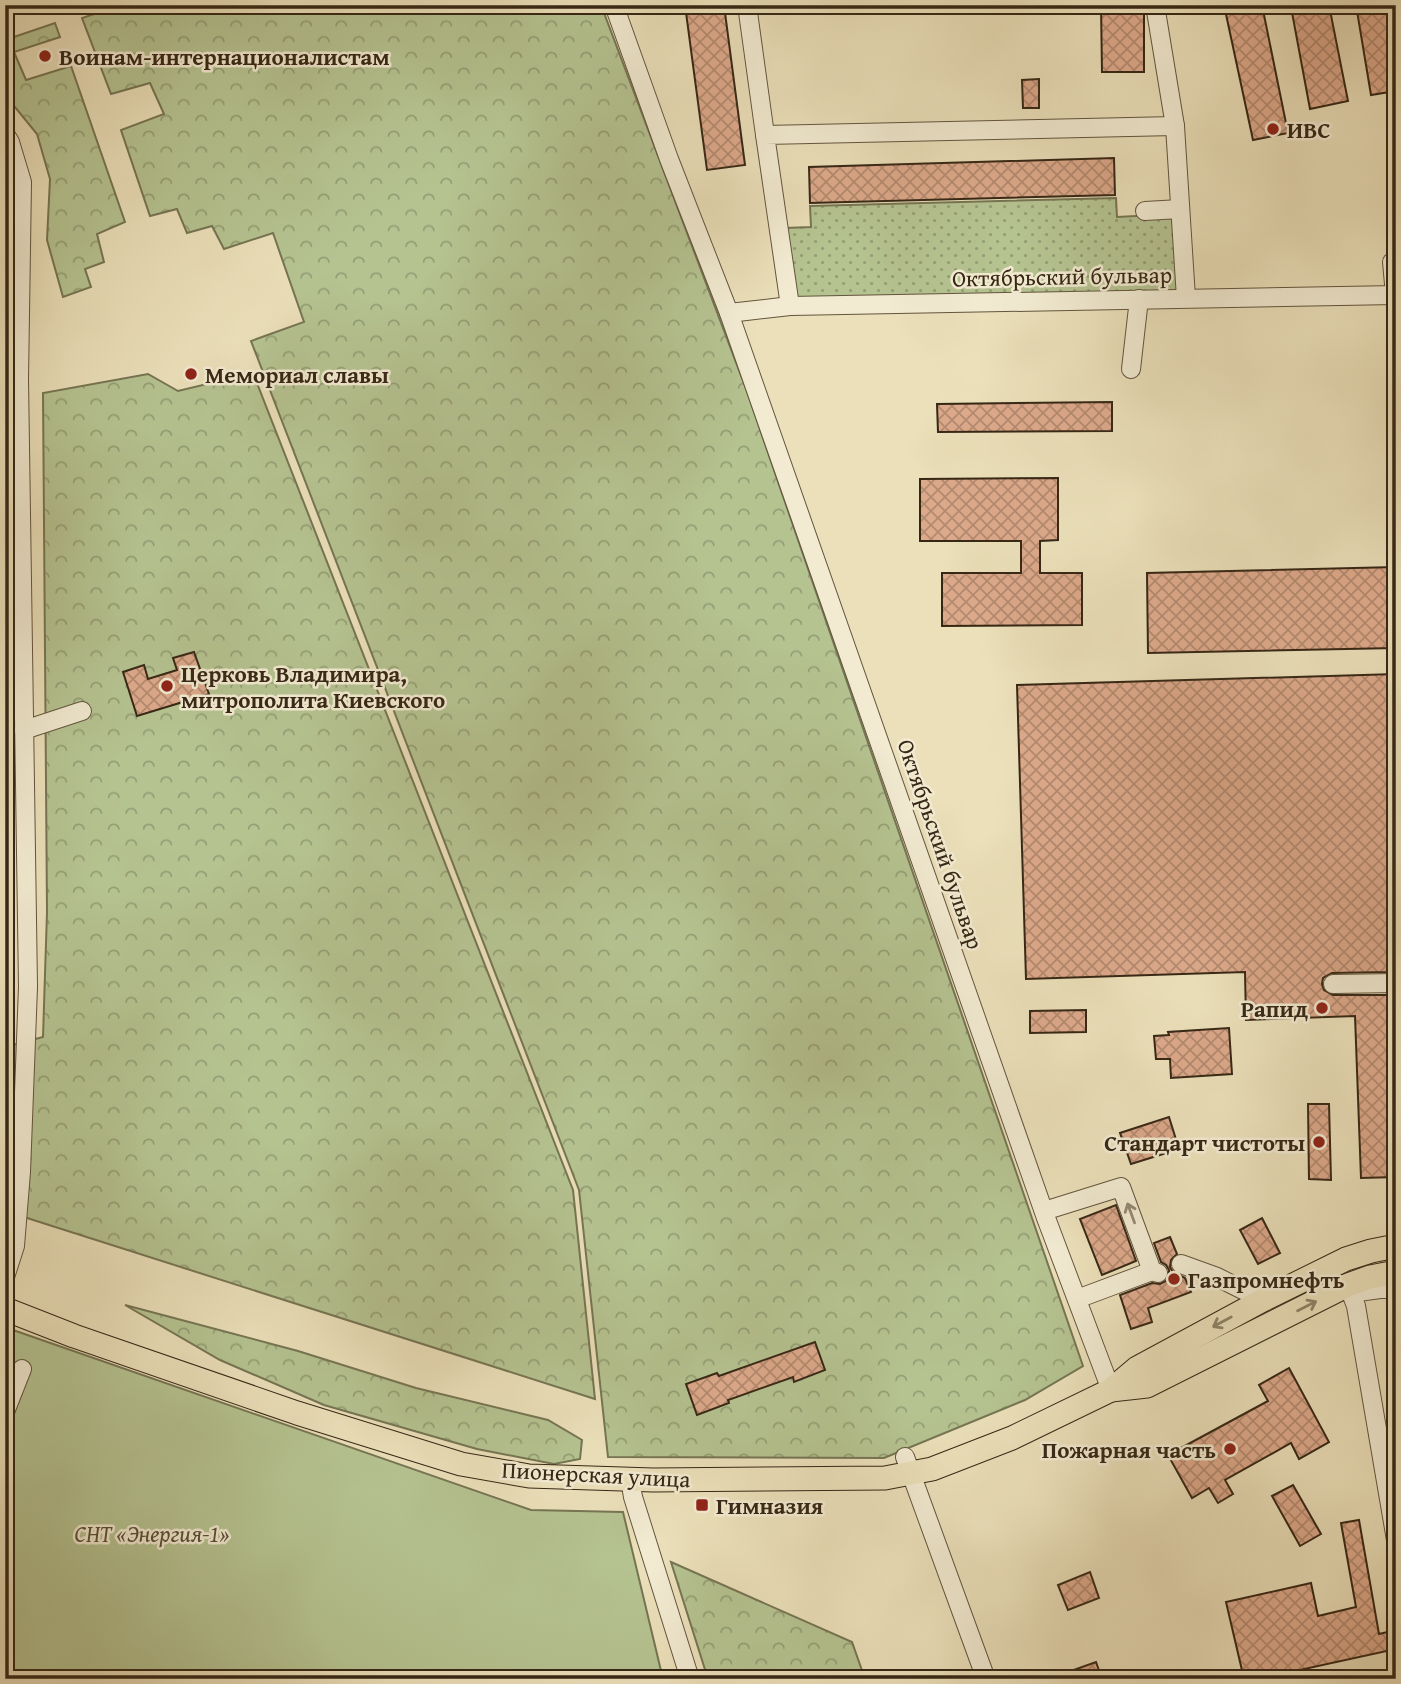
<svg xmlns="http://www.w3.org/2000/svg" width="1401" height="1684" font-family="'Gentium Book Plus',serif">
<defs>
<pattern id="grass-dots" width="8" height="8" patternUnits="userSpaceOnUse" patternTransform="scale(1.75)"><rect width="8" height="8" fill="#b5c391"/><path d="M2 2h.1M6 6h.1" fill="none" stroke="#949e75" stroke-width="1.8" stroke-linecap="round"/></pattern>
<pattern id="forest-crowns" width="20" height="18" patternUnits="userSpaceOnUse" patternTransform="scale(1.75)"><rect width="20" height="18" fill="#b5c391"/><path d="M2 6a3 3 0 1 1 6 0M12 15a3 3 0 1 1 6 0" fill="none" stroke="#949e75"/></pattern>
<pattern id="building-cross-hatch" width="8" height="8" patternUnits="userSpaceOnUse" patternTransform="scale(1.75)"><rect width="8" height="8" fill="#dda98b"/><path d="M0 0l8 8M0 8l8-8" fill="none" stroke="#b48a70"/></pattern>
</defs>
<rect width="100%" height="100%" fill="#ebe0ba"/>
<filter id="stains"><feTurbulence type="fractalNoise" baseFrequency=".00286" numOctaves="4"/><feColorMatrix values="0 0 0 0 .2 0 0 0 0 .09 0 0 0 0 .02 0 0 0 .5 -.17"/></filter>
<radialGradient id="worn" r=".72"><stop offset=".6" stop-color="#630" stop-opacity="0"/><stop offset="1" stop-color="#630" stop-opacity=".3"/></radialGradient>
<polygon fill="url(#grass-dots)" stroke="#767553" stroke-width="2" points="1116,198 1117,217 1174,214 1179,293 796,301 785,228 811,227 810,206"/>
<g fill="url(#forest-crowns)" stroke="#767553" stroke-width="2">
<polygon points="121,5 601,5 746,389 1083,1366 1025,1400 884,1458 608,1457 579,1190 251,341 304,322 273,233 224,249 212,226 187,233 177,209 150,216 121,130 164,114 150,83 111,94 82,18"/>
<polygon points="55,23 60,37 14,52 26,80 71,66 125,222 97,234 104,262 85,269 91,287 63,297 47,240 50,179 37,134 5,95 5,40"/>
<polygon points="253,373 573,1190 595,1399 5,1211 5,1047 43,1037 47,912 43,393 148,374 178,391"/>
<polygon points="125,1305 298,1351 416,1388 548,1420 582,1440 580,1459 554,1464 477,1449 324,1405 220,1360"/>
<polygon points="671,1562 852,1642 865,1679 708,1679"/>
</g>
<polygon fill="#b5c391" stroke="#767553" stroke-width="2" points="13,1330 531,1510 623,1512 663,1679 5,1679 5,1346"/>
<g fill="url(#building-cross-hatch)" stroke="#362715" stroke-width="2">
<polygon points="685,5 724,5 745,165 707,170"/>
<polygon points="1101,5 1144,5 1144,72 1102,72"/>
<polygon points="1224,5 1262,5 1288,133 1253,140"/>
<polygon points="1301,5 1329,5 1348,101 1310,109 1291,7"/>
<polygon points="1356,5 1396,5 1396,91 1371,95"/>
<polygon points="1039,79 1039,108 1023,108 1022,80"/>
<polygon points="1114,158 1115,195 810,203 809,167"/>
<polygon points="1112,402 1112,431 938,432 937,404"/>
<polygon points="1058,478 1058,540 1040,541 1040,573 1082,573 1082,625 942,626 942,573 1021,573 1021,541 920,541 920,479"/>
<polygon points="1396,567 1396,648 1148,653 1147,573"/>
<polygon points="194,652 209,694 137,716 123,672 144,665 148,679 177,670 173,658"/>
<polygon points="1396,674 1396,968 1387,968 1387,972 1332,973 1323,978 1322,984 1324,990 1333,995 1388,995 1392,1118 1396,1117 1396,1177 1361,1178 1355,1016 1246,1020 1245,972 1026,979 1017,685"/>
<polygon points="1086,1010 1086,1032 1030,1033 1030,1011"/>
<polygon points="1229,1028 1232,1074 1171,1078 1170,1059 1156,1059 1154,1036 1169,1035 1168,1032"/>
<polygon points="1308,1104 1329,1104 1331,1180 1309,1179"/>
<polygon points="1169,1117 1179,1149 1131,1164 1120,1133"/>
<polygon points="1116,1205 1136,1261 1102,1275 1080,1219"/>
<polygon points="1262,1218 1280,1253 1258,1264 1240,1230"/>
<polygon points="1170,1237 1177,1254 1171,1260 1170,1267 1173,1272 1185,1278 1191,1292 1148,1308 1152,1322 1131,1329 1120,1295 1152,1283 1160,1284 1166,1281 1169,1276 1169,1270 1166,1265 1161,1262 1154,1243"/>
<polygon points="815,1342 825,1370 794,1382 793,1377 728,1400 729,1403 697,1415 686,1384 717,1373 719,1376"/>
<polygon points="1289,1368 1329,1442 1299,1459 1291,1443 1225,1480 1233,1494 1218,1503 1209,1488 1192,1498 1168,1455 1268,1401 1259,1385"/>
<polygon points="1293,1485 1321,1534 1300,1546 1272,1496"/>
<polygon points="1359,1520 1379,1634 1396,1630 1396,1649 1259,1679 1244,1679 1226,1602 1311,1583 1318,1616 1356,1607 1341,1523"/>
<polygon points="1090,1572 1099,1598 1068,1610 1058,1585"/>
<polygon points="1096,1662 1102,1679 1054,1679 1054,1677"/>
</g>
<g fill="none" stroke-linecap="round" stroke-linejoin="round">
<defs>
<g id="minor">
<polyline points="614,5 669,159 729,313 1046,1218 1111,1390"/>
<polyline points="747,5 765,135"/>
<polyline points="1155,5 1175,126"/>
<polyline points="5,134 10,142 22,182 19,379 28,987 21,1172 15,1246 5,1277"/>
<polyline points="1145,211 1180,209"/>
<polyline points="1392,262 1395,295"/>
<polyline points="790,306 765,135 1175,126 1186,298"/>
<polyline points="729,313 790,306 1396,295"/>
<polyline points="1131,369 1139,299"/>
<polyline points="24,730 82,711"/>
<polyline points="1333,984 1396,983"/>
<polyline points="1044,1211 1121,1187 1152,1271 1158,1273"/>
<polyline points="1181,1264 1217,1277 1263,1300"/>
<polyline points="1348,1285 1356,1306 1396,1540"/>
<polyline points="1351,1293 1380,1289 1396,1289"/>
<polyline points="1077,1299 1152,1271"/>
<polyline points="5,1412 22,1369"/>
<polyline points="905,1457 986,1679"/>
<polyline points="630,1479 633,1497 690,1679"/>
</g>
<g id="major">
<polyline points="5,1309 74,1336 297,1413 461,1464 529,1476 653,1480 885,1478 932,1469 1012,1438 1111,1390 1137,1368 1263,1300 1346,1259 1371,1251 1396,1246"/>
<polyline points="1111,1390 1147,1386 1348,1285 1370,1277 1396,1272"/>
</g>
</defs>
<use href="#minor" stroke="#63553e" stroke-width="20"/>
<use href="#major" stroke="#362715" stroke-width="25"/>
<use href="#minor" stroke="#f2ebd2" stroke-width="18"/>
<use href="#major" stroke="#ebe0ba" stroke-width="23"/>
</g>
<defs><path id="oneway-shaft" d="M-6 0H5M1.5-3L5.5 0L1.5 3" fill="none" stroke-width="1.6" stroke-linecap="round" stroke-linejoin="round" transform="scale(1.75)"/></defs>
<use stroke="#948974" href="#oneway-shaft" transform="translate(1131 1213) rotate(-110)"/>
<g stroke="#908468">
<use href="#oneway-shaft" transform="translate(1307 1306) rotate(-27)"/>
<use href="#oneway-shaft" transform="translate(1222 1322) rotate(152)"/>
</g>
<g fill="#8f2418" stroke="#f2ebd2" stroke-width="2.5">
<circle cx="45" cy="56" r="7"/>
<circle cx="1273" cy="129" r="7"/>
<circle cx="191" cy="374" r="7"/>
<circle cx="167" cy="686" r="7"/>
<circle cx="1322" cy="1008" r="7"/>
<circle cx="1319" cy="1142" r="7"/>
<circle cx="1174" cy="1279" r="7"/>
<circle cx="1230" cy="1449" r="7"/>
<rect x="695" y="1498" width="14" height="14" rx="3.5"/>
</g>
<g text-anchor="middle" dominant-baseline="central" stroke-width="5" stroke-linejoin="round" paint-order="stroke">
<g font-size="23" font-weight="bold" fill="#362715" stroke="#f2ebd2" text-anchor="start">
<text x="59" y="56">Воинам-интернационалистам</text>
<text x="1287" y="129">ИВС</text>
<text x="205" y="374">Мемориал славы</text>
<text x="181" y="673">Церковь Владимира,<tspan x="181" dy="26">митрополита Киевского</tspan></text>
<text x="1308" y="1008" text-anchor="end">Рапид</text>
<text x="1305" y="1142" text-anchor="end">Стандарт чистоты</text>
<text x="1188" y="1279">Газпромнефть</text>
<text x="1216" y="1449" text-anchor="end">Пожарная часть</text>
<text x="716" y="1505">Гимназия</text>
</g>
<g font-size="23" fill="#362715" stroke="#f2ebd2">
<text transform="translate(1062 276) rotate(-1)">Октябрьский бульвар</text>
<text transform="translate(941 844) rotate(71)">Октябрьский бульвар</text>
<text transform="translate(596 1474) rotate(3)">Пионерская улица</text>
</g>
<g font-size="23" font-style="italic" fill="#564e34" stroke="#f2ebd2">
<text x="152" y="1533">СНТ «Энергия-1»</text>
</g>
</g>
<rect width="1401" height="1684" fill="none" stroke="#ebe0ba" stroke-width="28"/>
<rect x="7" y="7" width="1387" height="1670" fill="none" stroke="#362715" stroke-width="3.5"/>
<rect x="14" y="14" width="1373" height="1656" fill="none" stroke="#362715" stroke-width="2"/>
<rect width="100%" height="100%" filter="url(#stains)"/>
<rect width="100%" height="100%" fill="url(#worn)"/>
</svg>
